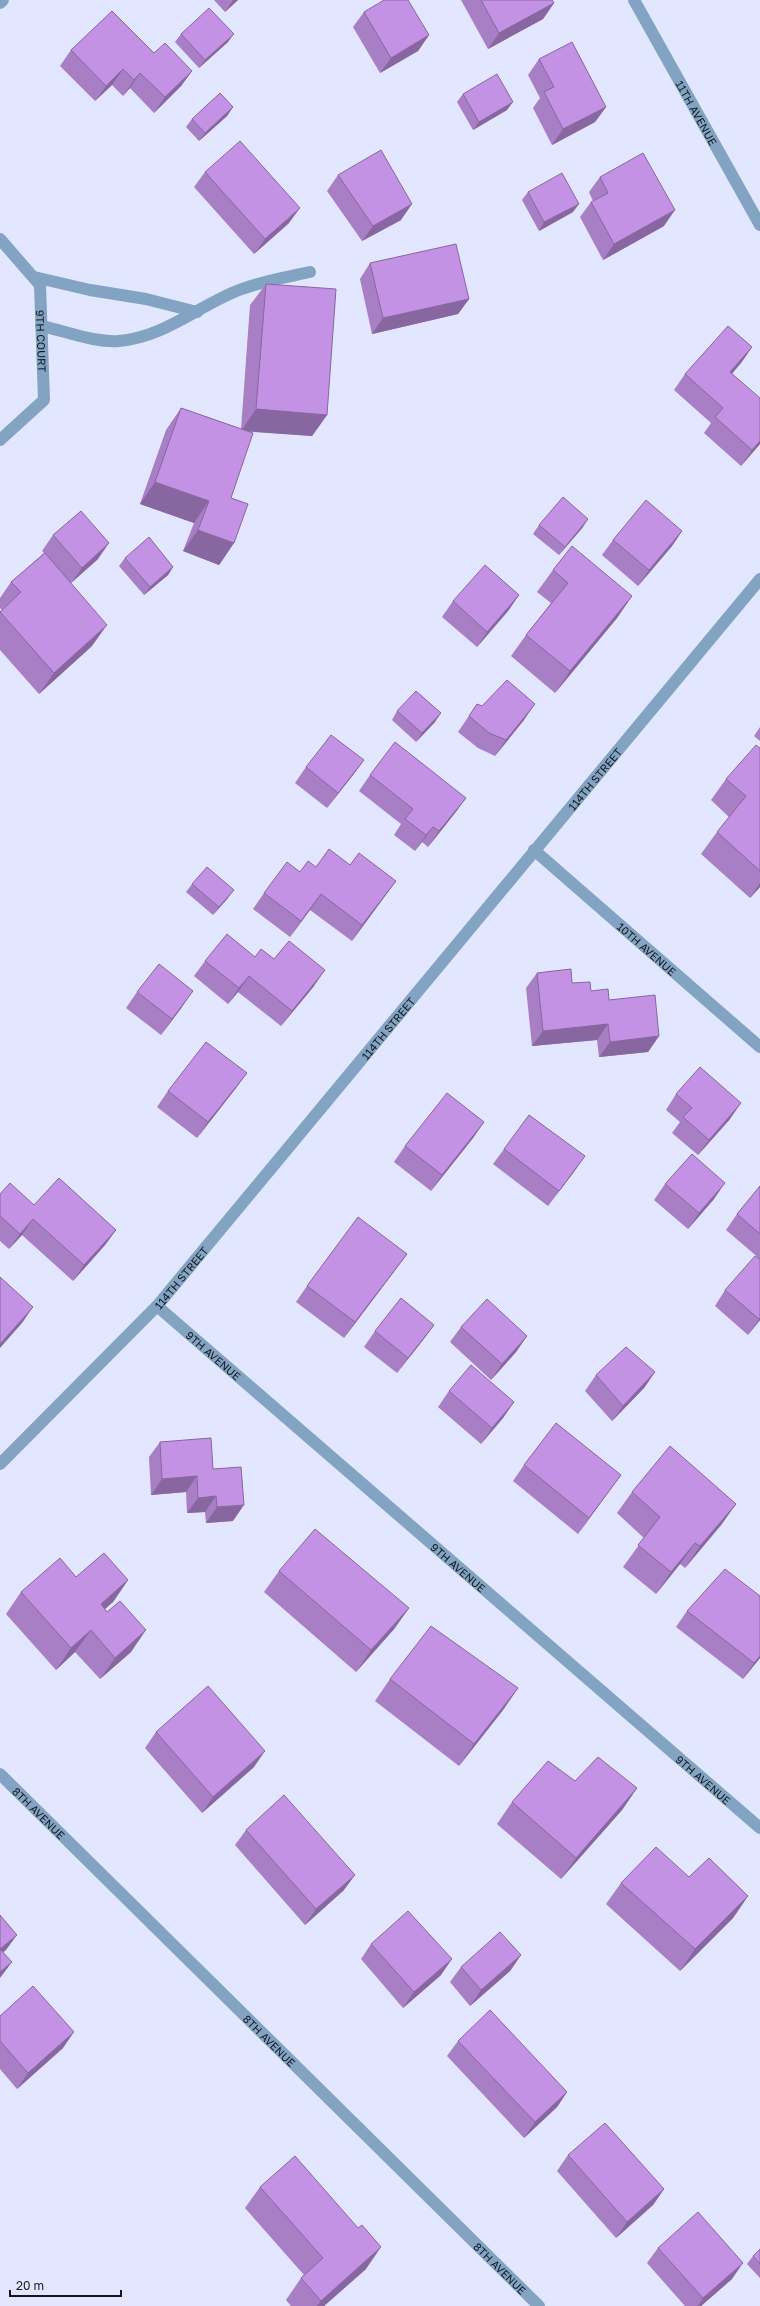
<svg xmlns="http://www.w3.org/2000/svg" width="760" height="2306" font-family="'Golos Text',sans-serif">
<rect width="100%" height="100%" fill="#e2e6fe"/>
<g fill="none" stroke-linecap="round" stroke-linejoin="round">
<g stroke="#82a4c2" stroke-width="12">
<polyline points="34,277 90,290 146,299 197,312"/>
<path d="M41,326C66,331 95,343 119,341C165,337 198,306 239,290C262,281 287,277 310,272"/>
</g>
<g stroke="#82a4c2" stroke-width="12">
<path id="s1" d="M634,0L760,225"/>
<polyline points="0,3 3,0"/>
<path id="s2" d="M0,239L40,285L44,400L0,440"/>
<path id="s3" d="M534,850L760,1047"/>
<path id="s4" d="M157,1306L760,1828"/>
<path id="s5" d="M0,1464L157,1306L760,579"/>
<path id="s6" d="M0,1774L539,2306"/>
</g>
</g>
<g fill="#a87ec5">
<polygon points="214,0 238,0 225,12"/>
<polygon points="461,0 552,0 554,3 543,19 488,49"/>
<polygon points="364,12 429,35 418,51 380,73 353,27"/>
<polygon points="181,34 228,42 199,68 175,42"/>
<polygon points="71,50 154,53 192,71 181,86 154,113 130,88 123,96 112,85 95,101 60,66"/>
<polygon points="539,59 606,107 595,122 552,145 533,108 540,98 528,75"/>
<polygon points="463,94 507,110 473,130 457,102"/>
<polygon points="233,107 227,116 199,141 186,127 192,119"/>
<polygon points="205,172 289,223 254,254 194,187"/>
<polygon points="338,175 401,220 362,241 327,191"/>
<polygon points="600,177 664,226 603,260 580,217 591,202 593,201 589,192"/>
<polygon points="528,192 573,212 539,231 522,200"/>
<polygon points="370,263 469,299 458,314 372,334 360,279"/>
<polygon points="266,284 327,415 312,436 247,431 231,498 234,543 219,565 183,551 194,523 140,504 166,430 181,408 241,429 250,305"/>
<polygon points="752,347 741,363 732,373 760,444 741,466 704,433 711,423 674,390 685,374"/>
<polygon points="539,525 583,527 559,555 533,534"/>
<polygon points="682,531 672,546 638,586 602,555 613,540"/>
<polygon points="53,535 98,559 71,583 92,646 39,694 0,650 0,612 2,610 0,608 0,598 11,582 44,553 42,551"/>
<polygon points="125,558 173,567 168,575 144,595 119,566"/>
<polygon points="553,570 632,596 617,618 555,693 511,656 526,635 551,603 537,592"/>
<polygon points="519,595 508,611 477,647 442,617 453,601"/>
<polygon points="477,704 482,706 524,720 495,756 478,748 458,732"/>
<polygon points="397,711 435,722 416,742 392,720"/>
<polygon points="760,727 760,741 754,736"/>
<polygon points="760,748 760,887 750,898 701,854 717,832 729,817 711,800 726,779"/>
<polygon points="364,760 353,775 327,808 295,783 306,767"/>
<polygon points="370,775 466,798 455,813 428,847 422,842 415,851 394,835 401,824 359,791"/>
<polygon points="350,865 396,881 352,941 310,910 290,937 253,909 264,893 300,872 316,867"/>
<polygon points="192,884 228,898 213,915 186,892"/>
<polygon points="255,957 274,959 314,986 281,1026 238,992 228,1004 194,976 205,961"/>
<polygon points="537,973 572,983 591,991 609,1000 659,1036 648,1052 599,1057 597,1040 532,1046 526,988"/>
<polygon points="137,992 182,1007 161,1035 126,1008"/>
<polygon points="247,1073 236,1088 197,1138 157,1107 168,1091"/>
<polygon points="676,1094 730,1119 698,1155 672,1133 680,1122 666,1110"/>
<polygon points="484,1122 473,1138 431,1191 394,1162 405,1146"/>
<polygon points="504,1149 585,1156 548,1206 493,1164"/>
<polygon points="665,1184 714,1199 688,1229 654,1200"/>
<polygon points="760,1186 760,1259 726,1230 737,1214"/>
<polygon points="0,1194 34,1205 116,1230 105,1245 73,1281 22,1235 9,1249 0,1241"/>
<polygon points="407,1254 396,1269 344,1338 296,1302 307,1286"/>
<polygon points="760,1259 760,1320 748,1335 715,1306 725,1290"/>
<polygon points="434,1325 423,1340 397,1373 364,1347 375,1331"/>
<polygon points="461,1327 527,1336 516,1352 491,1380 450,1342"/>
<polygon points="655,1372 644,1388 612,1421 585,1391 596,1375"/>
<polygon points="449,1391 514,1402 503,1418 481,1444 438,1407"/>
<polygon points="160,1442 213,1469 233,1521 206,1523 205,1512 187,1513 186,1492 151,1495 149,1457"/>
<polygon points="524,1465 621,1475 578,1534 513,1481"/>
<polygon points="632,1492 736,1504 721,1525 685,1568 680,1564 656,1594 623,1567 644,1538 617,1513"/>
<polygon points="279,1571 409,1608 394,1629 356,1672 264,1592"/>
<polygon points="76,1577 128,1580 113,1602 105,1609 131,1652 100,1679 75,1652 56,1670 6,1614 21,1592"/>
<polygon points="687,1611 760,1658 743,1679 676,1627"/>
<polygon points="390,1679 518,1688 503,1710 459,1766 375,1701"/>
<polygon points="156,1732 254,1767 202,1813 145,1748"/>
<polygon points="637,1788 622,1810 561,1879 497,1824 512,1802"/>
<polygon points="246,1830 344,1890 305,1925 235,1845"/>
<polygon points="689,1877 748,1896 733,1918 680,1971 606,1904 621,1883"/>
<polygon points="371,1944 441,1975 403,2008 361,1959"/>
<polygon points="521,1955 510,1971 470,2006 450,1982 461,1967"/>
<polygon points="0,2016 63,2048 17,2089 0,2069"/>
<polygon points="458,2041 567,2092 557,2107 524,2138 447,2056"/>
<polygon points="568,2155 664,2189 653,2205 616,2238 557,2171"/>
<polygon points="260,2187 366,2269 324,2306 291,2306 286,2300 301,2278 304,2275 245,2208"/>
<polygon points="658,2248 732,2279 701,2306 685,2306 647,2263"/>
<polygon points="760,2249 760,2278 747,2264 753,2256"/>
</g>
<g fill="#8866a0">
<polygon points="233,0 238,0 225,12"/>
<polygon points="554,3 543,19 488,49 499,33"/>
<polygon points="234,34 228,42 199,68 205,60"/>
<polygon points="429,35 418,51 380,73 391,58"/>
<polygon points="123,69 112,85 95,101 106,86"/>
<polygon points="192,71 181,86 154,113 165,97"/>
<polygon points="140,73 130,88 123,96 134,80"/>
<polygon points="513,102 507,110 473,130 479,122"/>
<polygon points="233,107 227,116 199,141 205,133"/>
<polygon points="606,107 595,122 552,145 563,129"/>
<polygon points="412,204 401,220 362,241 373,226"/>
<polygon points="579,204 573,212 539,231 544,222"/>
<polygon points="300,208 289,223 254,254 265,239"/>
<polygon points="675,210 664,226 603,260 614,244"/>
<polygon points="469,299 458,314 372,334 383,318"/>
<polygon points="752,347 741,363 720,388 730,372"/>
<polygon points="256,409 327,415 312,436 241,431"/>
<polygon points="760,441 760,444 741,466 752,450"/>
<polygon points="155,482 209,501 194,523 140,504"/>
<polygon points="588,519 583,527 559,555 565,547"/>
<polygon points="198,530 234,543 219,565 183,551"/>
<polygon points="682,531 672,546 638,586 649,570"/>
<polygon points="109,543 98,559 71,583 82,568"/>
<polygon points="173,567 168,575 144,595 150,587"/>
<polygon points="519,595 508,611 477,647 487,632"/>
<polygon points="632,596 617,618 555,693 570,671"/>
<polygon points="107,625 92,646 39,694 54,673"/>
<polygon points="535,704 524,720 495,756 506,740"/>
<polygon points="441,713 435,722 416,742 422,733"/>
<polygon points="364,760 353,775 327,808 338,793"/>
<polygon points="466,798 455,813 428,847 439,831"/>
<polygon points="433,827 422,842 415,851 426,835"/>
<polygon points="396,881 352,941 362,925"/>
<polygon points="760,883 760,887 750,898"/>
<polygon points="234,890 228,898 213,915 219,907"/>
<polygon points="321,894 310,910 290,937 301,921"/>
<polygon points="325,970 314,986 281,1026 292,1011"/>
<polygon points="249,976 238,992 228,1004 239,988"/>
<polygon points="193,991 182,1007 161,1035 172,1019"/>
<polygon points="608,1024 597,1040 532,1046 543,1031"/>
<polygon points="659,1036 648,1052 599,1057 610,1042"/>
<polygon points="247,1073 236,1088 197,1138 208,1122"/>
<polygon points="741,1103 730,1119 698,1155 709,1140"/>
<polygon points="484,1122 473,1138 431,1191 442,1175"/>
<polygon points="585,1156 574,1172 548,1206 559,1191"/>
<polygon points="725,1183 714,1199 688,1229 699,1213"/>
<polygon points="33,1219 22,1235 9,1249 20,1234"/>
<polygon points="116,1230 105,1245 73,1281 84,1265"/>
<polygon points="407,1254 396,1269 344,1338 355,1322"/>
<polygon points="33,1307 22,1323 0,1348 0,1344"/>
<polygon points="760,1318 760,1320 748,1335"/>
<polygon points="434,1325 423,1340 397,1373 408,1358"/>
<polygon points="527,1336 516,1352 491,1380 502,1364"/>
<polygon points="655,1372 644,1388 612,1421 623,1406"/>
<polygon points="514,1402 503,1418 481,1444 492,1428"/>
<polygon points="621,1475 610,1490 578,1534 589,1518"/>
<polygon points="197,1476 186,1492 151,1495 162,1479"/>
<polygon points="216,1496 205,1512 187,1513 198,1498"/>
<polygon points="736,1504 721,1525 685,1568 700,1546"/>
<polygon points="244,1505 233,1521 206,1523 217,1507"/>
<polygon points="695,1543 680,1564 656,1594 671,1572"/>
<polygon points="128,1580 113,1602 85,1626 101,1604"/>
<polygon points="409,1608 394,1629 356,1672 371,1650"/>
<polygon points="91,1630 75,1652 56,1670 71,1648"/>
<polygon points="146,1630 131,1652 100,1679 115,1658"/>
<polygon points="760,1656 760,1658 743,1679 754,1663"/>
<polygon points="518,1688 503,1710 459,1766 474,1744"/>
<polygon points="265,1751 254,1767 202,1813 213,1797"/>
<polygon points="637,1788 622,1810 561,1879 576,1858"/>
<polygon points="355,1875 344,1890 305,1925 316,1909"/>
<polygon points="748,1896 733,1918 680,1971 695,1949"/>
<polygon points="17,1935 6,1950 0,1955 0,1949"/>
<polygon points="521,1955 510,1971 470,2006 481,1990"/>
<polygon points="452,1959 441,1975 403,2008 414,1992"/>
<polygon points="12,1962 0,1978 0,1972"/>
<polygon points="74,2032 63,2048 17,2089 28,2073"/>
<polygon points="567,2092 557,2107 524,2138 535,2122"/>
<polygon points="664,2189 653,2205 616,2238 627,2222"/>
<polygon points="381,2247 366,2269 324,2306 317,2306 321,2301"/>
<polygon points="743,2263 732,2279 701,2306 698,2306 703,2298"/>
</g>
<g fill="#c392e5" stroke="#8866a0">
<polygon points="384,0 408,0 429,35 391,58 364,12"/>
<polygon points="481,0 552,0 554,3 499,33"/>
<polygon points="209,8 234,34 205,60 181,34"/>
<polygon points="112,11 154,53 165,43 192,71 165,97 140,73 134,80 123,69 106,86 71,50"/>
<polygon points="572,42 606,107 563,129 544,92 554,87 539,59"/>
<polygon points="497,74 513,102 479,122 463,94"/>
<polygon points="220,93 233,107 205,133 192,119"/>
<polygon points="240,141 300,208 265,239 205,172"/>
<polygon points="381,150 412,204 373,226 338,175"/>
<polygon points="643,153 675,210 614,244 591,202 608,193 600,177"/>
<polygon points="562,173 579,204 544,222 528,192"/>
<polygon points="456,244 469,299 383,318 370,263"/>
<polygon points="266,284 336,289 327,415 256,409"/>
<polygon points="728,326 752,347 730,372 760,398 760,441 752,450 715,417 723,408 685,374"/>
<polygon points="181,408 253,433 231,498 248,504 234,543 198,530 209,501 155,482"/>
<polygon points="563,497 588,519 565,547 539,525"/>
<polygon points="646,500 682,531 649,570 613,540"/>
<polygon points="81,511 109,543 82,568 53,535"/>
<polygon points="149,537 173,567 150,587 125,558"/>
<polygon points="572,546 632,596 570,671 526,635 568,583 553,570"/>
<polygon points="45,553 107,625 54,673 0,612 21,592 11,582"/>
<polygon points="485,565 519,595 487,632 453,601"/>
<polygon points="507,680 535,704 506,740 489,733 469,716 477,704 482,706"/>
<polygon points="416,691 441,713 422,733 397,711"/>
<polygon points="331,735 364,760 338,793 306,767"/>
<polygon points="395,742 466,798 439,831 433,827 426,835 405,819 413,809 370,775"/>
<polygon points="756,745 760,748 760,871 717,832 746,796 726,779"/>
<polygon points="329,849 350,865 359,853 396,881 362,925 321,894 301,921 264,893 287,862 300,872 308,861 316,867"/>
<polygon points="207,867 234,890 219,907 192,884"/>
<polygon points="227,934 255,957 261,949 274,959 289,941 325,970 292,1011 249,976 239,988 205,961"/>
<polygon points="159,964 193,991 172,1019 137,992"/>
<polygon points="571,969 572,983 590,982 591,991 608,989 609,1000 655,995 659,1036 610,1042 608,1024 543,1031 537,973"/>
<polygon points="206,1042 247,1073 208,1122 168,1091"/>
<polygon points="700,1067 741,1103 709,1140 683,1117 692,1108 676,1094"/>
<polygon points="447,1093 484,1122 442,1175 405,1146"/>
<polygon points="529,1115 585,1156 559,1191 504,1149"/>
<polygon points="692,1154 725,1183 699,1213 665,1184"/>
<polygon points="59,1178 116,1230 84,1265 33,1219 20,1234 0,1216 0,1194 10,1183 34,1205"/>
<polygon points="760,1186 760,1234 737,1214"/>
<polygon points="358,1217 407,1254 355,1322 307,1286"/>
<polygon points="755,1256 760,1259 760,1318 759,1319 725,1290"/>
<polygon points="0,1277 33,1307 0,1344"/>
<polygon points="401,1298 434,1325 408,1358 375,1331"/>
<polygon points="487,1299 527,1336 502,1364 461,1327"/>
<polygon points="626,1347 655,1372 623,1406 596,1375"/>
<polygon points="471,1365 514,1402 492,1428 449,1391"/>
<polygon points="556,1423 621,1475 589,1518 524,1465"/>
<polygon points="211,1438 213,1469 241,1467 244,1505 217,1507 216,1496 198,1498 197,1476 162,1479 160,1442"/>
<polygon points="670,1446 736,1504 700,1546 695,1543 671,1572 638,1545 660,1517 632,1492"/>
<polygon points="315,1529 409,1608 371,1650 279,1571"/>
<polygon points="104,1553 128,1580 101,1604 107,1612 120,1601 146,1630 115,1658 91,1630 71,1648 21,1592 60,1558 76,1577"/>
<polygon points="725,1569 760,1596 760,1656 754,1663 687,1611"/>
<polygon points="431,1626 518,1688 474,1744 390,1679"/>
<polygon points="208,1686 265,1751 213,1797 156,1732"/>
<polygon points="598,1757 637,1788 576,1858 512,1802 548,1761 575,1781"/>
<polygon points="284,1795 355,1875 316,1909 246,1830"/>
<polygon points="656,1847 689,1877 709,1858 748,1896 695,1949 621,1883"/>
<polygon points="408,1911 452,1959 414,1992 371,1944"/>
<polygon points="0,1915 17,1935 0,1949 12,1962 0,1972"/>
<polygon points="500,1932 521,1955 481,1990 461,1967"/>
<polygon points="33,1986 74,2032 28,2073 0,2041 0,2016"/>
<polygon points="490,2010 567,2092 535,2122 458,2041"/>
<polygon points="605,2123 664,2189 627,2222 568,2155"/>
<polygon points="295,2156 358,2228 362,2225 381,2247 321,2301 301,2278 323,2258 260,2187"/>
<polygon points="698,2212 743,2263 703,2298 658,2248"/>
<polygon points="760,2249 760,2264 753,2256"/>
</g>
<g text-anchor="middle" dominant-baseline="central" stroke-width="4" stroke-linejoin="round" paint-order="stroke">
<g font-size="11" fill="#15161f" stroke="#e2e6fe">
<text stroke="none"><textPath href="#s1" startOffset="129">11TH AVENUE</textPath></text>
<text stroke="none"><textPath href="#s2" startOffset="117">9TH COURT</textPath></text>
<text stroke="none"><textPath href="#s5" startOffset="908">114TH STREET</textPath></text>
<text stroke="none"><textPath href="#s3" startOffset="150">10TH AVENUE</textPath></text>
<text stroke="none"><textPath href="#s5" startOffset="584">114TH STREET</textPath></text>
<text stroke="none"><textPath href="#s5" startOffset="260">114TH STREET</textPath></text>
<text stroke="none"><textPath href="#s4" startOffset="75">9TH AVENUE</textPath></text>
<text stroke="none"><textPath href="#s4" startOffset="399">9TH AVENUE</textPath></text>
<text stroke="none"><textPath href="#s4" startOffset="723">9TH AVENUE</textPath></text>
<text stroke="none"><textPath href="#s6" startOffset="55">8TH AVENUE</textPath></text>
<text stroke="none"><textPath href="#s6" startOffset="379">8TH AVENUE</textPath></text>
<text stroke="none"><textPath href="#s6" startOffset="703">8TH AVENUE</textPath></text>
</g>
</g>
<path d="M10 2290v6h111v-6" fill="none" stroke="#15161f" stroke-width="2"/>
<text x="16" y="2290" font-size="12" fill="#15161f" stroke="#e2e6fe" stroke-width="3" paint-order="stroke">20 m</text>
</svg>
